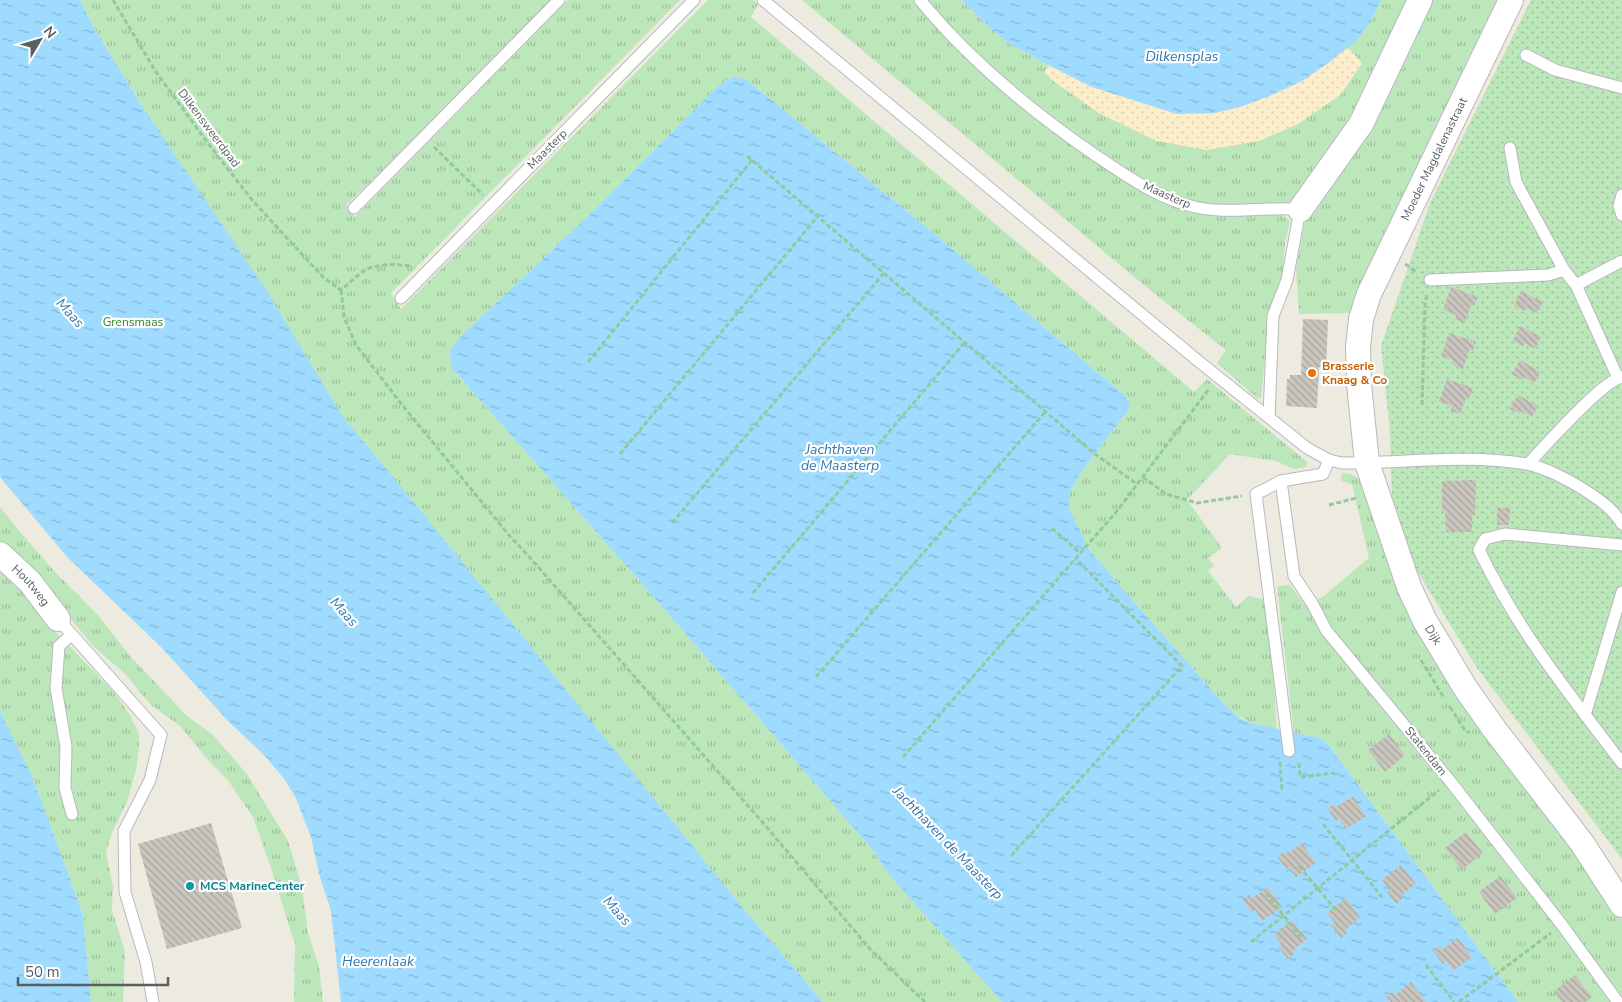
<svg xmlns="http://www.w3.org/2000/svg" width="1622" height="1002" font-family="'Nunito Sans',sans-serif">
<defs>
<pattern id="grass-tufts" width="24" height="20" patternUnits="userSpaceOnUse" patternTransform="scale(1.25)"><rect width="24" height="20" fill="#bce7ba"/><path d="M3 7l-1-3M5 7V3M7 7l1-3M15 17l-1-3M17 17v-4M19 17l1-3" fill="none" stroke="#9cbe9b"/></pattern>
<pattern id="sand-dots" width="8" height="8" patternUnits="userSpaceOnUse" patternTransform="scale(1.25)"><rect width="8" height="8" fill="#fdeecb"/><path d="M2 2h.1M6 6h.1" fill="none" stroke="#dbceb1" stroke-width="1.8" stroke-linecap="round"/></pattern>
<pattern id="park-dots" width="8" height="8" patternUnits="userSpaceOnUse" patternTransform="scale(1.25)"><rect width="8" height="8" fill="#bce7ba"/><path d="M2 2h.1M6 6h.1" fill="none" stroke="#9cbe9b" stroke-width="1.8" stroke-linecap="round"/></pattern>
<pattern id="water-ripples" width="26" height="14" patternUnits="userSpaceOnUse" patternTransform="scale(1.25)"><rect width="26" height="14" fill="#9edbff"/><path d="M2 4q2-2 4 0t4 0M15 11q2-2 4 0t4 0" fill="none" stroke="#84b5d2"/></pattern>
<pattern id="building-back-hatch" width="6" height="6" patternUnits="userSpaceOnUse" patternTransform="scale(1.25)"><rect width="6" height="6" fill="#cac6bf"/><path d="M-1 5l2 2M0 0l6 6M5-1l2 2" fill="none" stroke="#a7a49f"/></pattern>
</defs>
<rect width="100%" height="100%" fill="#edeae0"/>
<g fill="url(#grass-tufts)">
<path d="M80,0H552L426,129L346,205L355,217L568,0H680L391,293L401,309L708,0H753L758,4L751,17L1194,392L1207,379L1307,462L1306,467L1294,469L1276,461L1230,454L1187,500L1222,548L1208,558L1214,566L1208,571L1236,607L1248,596L1262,599L1269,614L1277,730C1252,724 1246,723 1226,706L1127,594L1089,549L1069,508L1070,492L1079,475L1129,409L1128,399L1124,395L937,236L773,101L745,79L734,76L719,85L587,217L457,340L450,350L451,367L659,603L876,854L886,871L1002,1002H823L742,907L343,417L142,106L93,26Z"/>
<polygon points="802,0 915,0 969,58 1164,200 1281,214 1288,219 1290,222 1285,242 1282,284 1270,307 1261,397 1258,399 1217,363 1226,350 1156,295"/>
<path d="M925,0H962L989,27L1008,43L1048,65L1045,72L1052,80L1099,113L1157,141L1298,124L1340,95L1362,63L1347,47C1364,35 1372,19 1381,0H1410L1359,112L1295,202L1227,207L1193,203L1147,184L1064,129L1008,86Z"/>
<polygon points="1429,0 1502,0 1363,279 1354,313 1299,314 1296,268 1305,222 1324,191"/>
<polygon points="1342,473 1351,474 1360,480 1389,566 1403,600 1622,920 1622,1002 1518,1002 1328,744 1320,738 1294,733 1277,586 1290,585 1306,606 1325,595 1369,558 1352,484 1341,481"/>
<polygon points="0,507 21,533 54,571 97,614 130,656 187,716 212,734 247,774 288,841 302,888 308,933 319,966 323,1002 294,1002 295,944 270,865 253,817 227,779 207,759 180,726 151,705 125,674 94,647 66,613 0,544"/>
<polygon points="0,568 17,583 44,620 112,690 130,715 139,734 139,749 136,770 127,802 112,833 106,852 113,887 112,910 125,952 123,1002 91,1002 83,915 33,778 0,711"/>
</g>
<polygon fill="url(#sand-dots)" points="1347,47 1362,63 1340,95 1298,124 1259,141 1207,150 1157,141 1099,113 1052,80 1045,72 1048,65 1092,87 1215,113 1243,106 1283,90 1302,81 1327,64"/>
<polygon fill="url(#park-dots)" points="1531,0 1622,0 1622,859 1477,668 1412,563 1392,497 1390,433 1381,346 1430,203"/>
<g fill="url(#water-ripples)">
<polygon points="0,0 80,0 93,26 142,106 268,293 343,417 394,478 742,907 823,1002 341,1002 331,911 319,874 311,837 296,798 285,780 265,756 227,720 162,648 68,558 0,477"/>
<polygon points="962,0 1381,0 1370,23 1357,40 1327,64 1302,81 1267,97 1243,106 1215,113 1177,114 1092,87 1048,65 1008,43 989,27"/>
<polygon points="734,76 745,79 773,101 937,236 1124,395 1130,403 1129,409 1079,475 1070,492 1069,508 1089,549 1127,594 1226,706 1241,719 1254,724 1320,738 1328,744 1518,1002 1002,1002 886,871 876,854 659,603 451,367 450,350 457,340 587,217 719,85"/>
<polygon points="0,711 33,778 83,915 91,1002 0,1002"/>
</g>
<g fill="url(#building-back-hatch)">
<polygon points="1451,287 1478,297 1474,306 1471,305 1465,323 1455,319 1456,315 1443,310"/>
<polygon points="1521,291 1543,302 1537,313 1526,308 1524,311 1514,306"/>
<polygon points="1303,319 1328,320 1326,368 1319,367 1317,408 1286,406 1287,379 1290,379 1290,375 1301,375"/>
<polygon points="1520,326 1541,337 1535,349 1525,343 1523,346 1513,341"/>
<polygon points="1449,333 1476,342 1473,351 1469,350 1463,369 1453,365 1454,361 1441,356"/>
<polygon points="1520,360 1541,372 1534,383 1524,377 1522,380 1512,374"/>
<polygon points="1447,379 1473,388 1470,397 1467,396 1460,414 1451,411 1452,406 1439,402"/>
<polygon points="1518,395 1538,406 1532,417 1521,411 1520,414 1510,409"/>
<polygon points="1476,480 1475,515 1472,515 1472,532 1446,532 1445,511 1442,511 1442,481"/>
<polygon points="1497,508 1510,508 1509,525 1497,525"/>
<polygon points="1389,734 1405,755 1385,772 1368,750"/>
<polygon points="1353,796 1366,816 1346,829 1339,819 1336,821 1327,808 1334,804 1336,807"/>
<polygon points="211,823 242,928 167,949 138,844"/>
<polygon points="1466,832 1483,853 1462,870 1445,848"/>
<polygon points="1302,843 1316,863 1296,877 1289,867 1286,869 1277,856 1284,852 1286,855"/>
<polygon points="1401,865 1416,884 1400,896 1402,899 1396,904 1387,892 1390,890 1382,880"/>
<polygon points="1500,876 1517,898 1495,914 1479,892"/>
<polygon points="1268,887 1282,907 1262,921 1255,910 1252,913 1243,900 1249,895 1251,899"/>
<polygon points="1346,898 1360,917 1345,930 1347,933 1341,938 1331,925 1335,923 1327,913"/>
<polygon points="1292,920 1307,939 1292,951 1294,954 1288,959 1278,947 1281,944 1274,934"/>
<polygon points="1458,938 1472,957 1453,971 1446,961 1443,964 1433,951 1440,946 1442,950"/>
<polygon points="1575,975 1592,997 1585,1002 1562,1002 1554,991"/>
<polygon points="1411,982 1426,1002 1391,1002 1386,996 1393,992 1395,995"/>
</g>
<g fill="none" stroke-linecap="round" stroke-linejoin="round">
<defs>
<g id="lane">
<path d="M763,0L1197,360L1307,448L1329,460L1342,463C1403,463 1466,454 1527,464C1544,467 1571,481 1586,491C1600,500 1613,509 1622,524"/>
<path d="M920,0C971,62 1032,112 1098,157C1128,177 1159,199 1195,207C1221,213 1247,209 1274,209C1283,208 1292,209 1300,210L1287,280L1273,316L1269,417"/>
<polyline points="1526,55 1555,70 1622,88"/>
<polyline points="1510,148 1516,182 1564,270 1576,285 1618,378"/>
<polyline points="1622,195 1619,206 1622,215"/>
<polyline points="354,208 559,0"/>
<polyline points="1430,280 1548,275 1564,270"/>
<polyline points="1576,285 1622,261"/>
<polyline points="401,298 694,0"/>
<polyline points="1329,460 1323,474 1281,481 1294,576 1312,603 1326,630 1450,781 1562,925 1618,1002"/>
<path d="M1528,464C1545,446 1602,381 1622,377"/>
<polyline points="1281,481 1256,494 1289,751"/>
<path d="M1622,545L1505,534L1485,539L1479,550C1517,629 1569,694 1622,763"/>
<polyline points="58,619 161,735 150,780 124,831 125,892 146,962 153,1002"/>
<polyline points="71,635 59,646 56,688 66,747 65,788 72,814"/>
<polyline points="1585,715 1622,592"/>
</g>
<g id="street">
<path id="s1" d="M1511,0L1369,294L1361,319L1358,347L1359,384L1367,463L1409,587L1425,621L1466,689L1495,730L1582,843L1622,905"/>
<polyline points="1300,210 1361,124 1420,0"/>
<path id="s2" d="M0,554L30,582L58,619"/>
</g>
</defs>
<use href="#lane" stroke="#b6b9be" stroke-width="13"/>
<use href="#street" stroke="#b6b9be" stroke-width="26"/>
<g stroke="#93c99e" stroke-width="3" stroke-dasharray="5 2.5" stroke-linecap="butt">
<path d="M113,0L156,72L204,138L252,200L324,278L341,290C349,283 357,276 365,270C375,264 401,263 412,267"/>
<polyline points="434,147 483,195"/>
<polyline points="747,156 1095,454 1137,484"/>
<polyline points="1405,264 1417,272"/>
<polyline points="341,290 344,317 356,345 403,406 508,534 532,560 764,824 870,949 925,1002"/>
<polyline points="588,362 752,160"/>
<polyline points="1422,405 1425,305 1427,293"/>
<polyline points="620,454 818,216"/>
<polyline points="1143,477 1166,494 1197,503 1242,496"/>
<polyline points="1329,505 1356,498"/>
<polyline points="672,523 884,273"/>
<polyline points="1052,528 1080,553"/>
<polyline points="753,593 965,342"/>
<polyline points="1421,660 1444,698"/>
<polyline points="816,677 1046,411"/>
<polyline points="1450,707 1466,732 1470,732"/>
<polyline points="903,757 1117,511 1209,389"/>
<polyline points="1280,762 1282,791"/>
<polyline points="1299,763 1300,777 1335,773"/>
<polyline points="1323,824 1382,897"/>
<polyline points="1011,856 1182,666 1076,559"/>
<polyline points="1299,866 1336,910"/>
<polyline points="1266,893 1301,938"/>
<polyline points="1251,942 1439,790"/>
<polyline points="1426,965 1454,1002"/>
<polyline points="1459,1002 1551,933"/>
</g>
<use href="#lane" stroke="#fff" stroke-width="11"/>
<use href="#street" stroke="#fff" stroke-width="24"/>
</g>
<circle fill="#e8710a" stroke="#fff" stroke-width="2" cx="1312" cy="373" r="5"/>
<circle fill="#0f9aa8" stroke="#fff" stroke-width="2" cx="190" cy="886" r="5"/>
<g text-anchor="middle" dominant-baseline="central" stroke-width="4.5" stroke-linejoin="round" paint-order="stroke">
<g font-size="12" fill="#595e62" stroke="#fff">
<text transform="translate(209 128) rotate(53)">Dilkensweerdpad</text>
<text transform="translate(547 149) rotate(-45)">Maasterp</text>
<text transform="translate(1434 159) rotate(-64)">Moeder Magdalenastraat</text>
<text transform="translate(1167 195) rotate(23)">Maasterp</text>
<text stroke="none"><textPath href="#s2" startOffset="44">Houtweg</textPath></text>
<text stroke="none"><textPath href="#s1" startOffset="682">Dijk</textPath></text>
<text transform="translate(1426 751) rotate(51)">Statendam</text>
</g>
<g font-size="12" fill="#2e852e" stroke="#fff">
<text x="133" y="322">Grensmaas</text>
</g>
<g font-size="12" font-weight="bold" fill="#c56008" stroke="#fff" text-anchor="start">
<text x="1322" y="366">Brasserie<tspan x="1322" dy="14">Knaag &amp; Co</tspan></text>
</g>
<g font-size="12" font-weight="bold" fill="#0d838f" stroke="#fff" text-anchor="start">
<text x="200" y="886">MCS MarineCenter</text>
</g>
<g font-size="14" font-style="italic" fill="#3276af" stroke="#fff">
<text x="1182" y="56">Dilkensplas</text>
<text transform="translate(70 313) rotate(48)">Maas</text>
<text x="840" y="449">Jachthaven<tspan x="840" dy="16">de Maasterp</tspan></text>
<text transform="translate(344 612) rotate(48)">Maas</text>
<text transform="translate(948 843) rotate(46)">Jachthaven de Maasterp</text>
<text transform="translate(617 911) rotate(48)">Maas</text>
<text x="378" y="961">Heerenlaak</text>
</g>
</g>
<g transform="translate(40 40) rotate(52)" stroke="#ffffff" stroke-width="4" paint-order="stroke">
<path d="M0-4L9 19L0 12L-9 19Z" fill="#595e62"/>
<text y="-8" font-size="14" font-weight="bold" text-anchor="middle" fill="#595e62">N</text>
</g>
<path d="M18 977v8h150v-8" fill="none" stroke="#595e62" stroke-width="2.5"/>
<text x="25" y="977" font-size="15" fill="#595e62" stroke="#ffffff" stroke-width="4" paint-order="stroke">50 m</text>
</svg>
